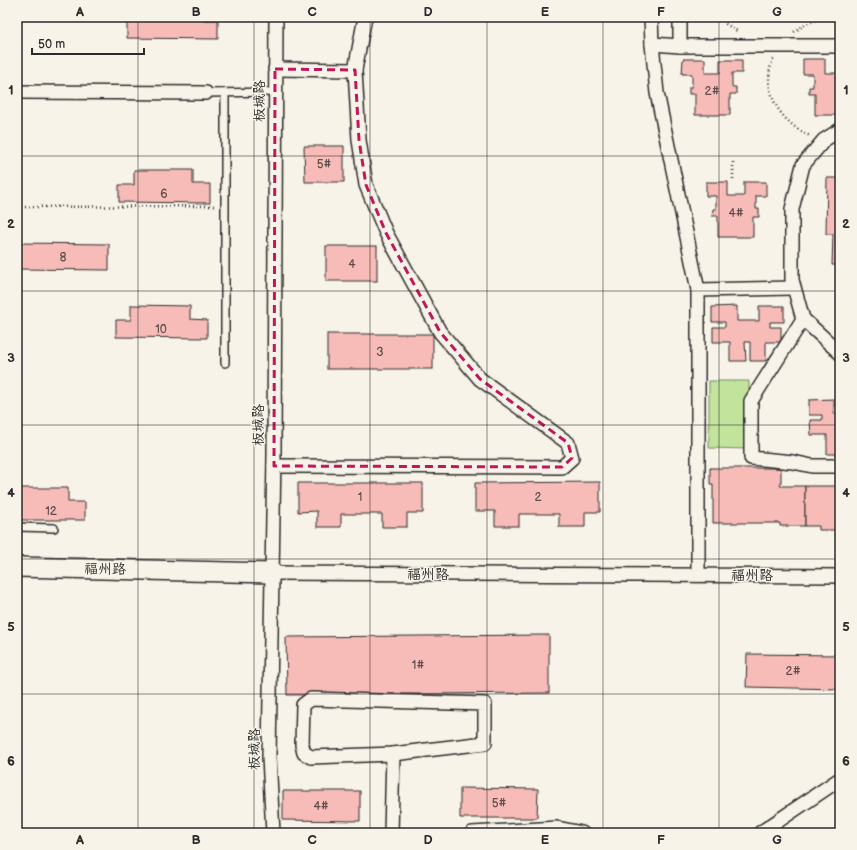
<svg xmlns="http://www.w3.org/2000/svg" width="857" height="850" font-family="'Balsamiq Sans','LXGW WenKai TC',sans-serif">
<rect width="100%" height="100%" fill="#f7f3e8"/>
<filter id="ink" filterUnits="userSpaceOnUse"><feTurbulence type="fractalNoise" baseFrequency=".025" numOctaves="2"/><feDisplacementMap in="SourceGraphic" scale="8" xChannelSelector="R" yChannelSelector="G"/><feConvolveMatrix kernelMatrix="1 2 1 2 8 2 1 2 1" color-interpolation-filters="sRGB"/></filter>
<g filter="url(#ink)">
<polygon fill="#c2e39c" stroke="#768764" points="709,381 749,381 748,449 709,448"/>
<g fill="#f8bcb8" stroke="#2b2b2b">
<polygon points="142,17 201,17 201,20 218,20 218,39 127,38 127,21 142,21"/>
<polygon points="683,59 705,59 705,73 720,73 720,60 742,60 742,73 732,73 732,87 736,87 736,94 730,94 730,115 695,115 695,94 689,94 689,87 692,87 692,74 682,74"/>
<polygon points="803,59 825,59 825,73 840,73 840,115 815,115 815,94 809,94 809,87 813,87 813,74 803,74"/>
<polygon points="304,146 344,146 344,182 305,182"/>
<polygon points="134,170 193,170 193,184 210,184 210,203 119,202 119,185 134,185"/>
<polygon points="827,178 840,178 840,265 832,265 833,234 826,234"/>
<polygon points="706,182 728,182 728,196 744,196 744,182 766,182 766,196 756,196 756,209 759,209 759,217 753,217 753,237 718,237 718,216 712,216 713,209 716,209 716,196 706,196"/>
<polygon points="17,243 109,244 109,270 17,269"/>
<rect x="326" y="246" width="51" height="35"/>
<polygon points="131,305 190,306 190,319 207,320 207,338 116,337 116,320 131,320"/>
<polygon points="737,306 737,321 759,321 759,306 784,306 784,322 770,322 770,327 781,327 781,342 766,342 766,361 750,361 750,342 745,342 746,361 730,361 730,342 713,342 713,327 725,327 725,322 712,322 712,307"/>
<rect x="327" y="334" width="106" height="35"/>
<polygon points="834,399 834,414 840,414 840,454 827,454 827,435 811,435 810,420 822,420 822,415 809,415 809,400"/>
<polygon points="710,468 781,468 781,484 780,486 805,486 805,526 780,526 780,523 713,523 713,484 710,484"/>
<polygon points="600,482 600,512 585,512 585,527 559,527 559,514 519,514 519,526 495,526 495,511 475,511 475,483"/>
<polygon points="298,483 423,483 423,513 407,513 407,527 382,527 382,514 341,514 341,527 317,527 317,511 298,512"/>
<polygon points="805,486 840,486 840,530 819,530 819,526 805,526"/>
<polygon points="17,488 68,488 68,502 85,502 85,520 17,520"/>
<polygon points="549,635 549,693 287,695 286,637"/>
<polygon points="747,654 840,655 840,689 746,687"/>
<polygon points="460,788 538,789 537,818 460,818"/>
<polygon points="283,791 360,791 360,821 283,820"/>
</g>
<g fill="none" stroke-linecap="round" stroke-linejoin="round">
<defs>
<g id="lane">
<polyline points="206,93 275,92"/>
<polyline points="225,93 225,363"/>
<polyline points="17,527 54,528"/>
</g>
<g id="street">
<polyline points="651,17 652,44 657,93 698,290 793,288"/>
<polyline points="680,17 680,46 840,46"/>
<polyline points="652,44 680,46"/>
<polyline points="275,69 355,70"/>
<polyline points="17,92 206,93"/>
<polyline points="840,130 824,140 803,165 792,209 792,280 803,319 840,353"/>
<polyline points="803,319 751,401 751,458 793,462 812,466 840,466"/>
<polyline points="274,466 562,467 572,458 568,443 480,379 440,332 386,233 366,185 359,140 355,70 365,17"/>
<polyline points="272,573 840,576"/>
<polyline points="698,575 698,290"/>
<polygon points="311,699 485,704 485,743 393,754 311,757 304,753 302,745 303,705"/>
<polyline points="273,833 269,757 274,455 276,17"/>
<polyline points="391,833 393,754"/>
<polyline points="472,833 557,828 582,833"/>
<polyline points="760,833 840,779"/>
</g>
<polyline id="secondary" points="17,567 272,573"/>
</defs>
<use href="#lane" stroke="#2b2b2b" stroke-width="10"/>
<use href="#street" stroke="#2b2b2b" stroke-width="16"/>
<use href="#secondary" stroke="#2b2b2b" stroke-width="22"/>
<g stroke="#2b2b2b" stroke-width="2.5" stroke-dasharray="1 3" stroke-linecap="butt">
<polyline points="721,17 726,24 737,31"/>
<polyline points="794,32 806,24 824,17"/>
<path d="M773,59C760,91 781,123 810,136"/>
<polyline points="733,162 733,182"/>
<polyline points="17,207 215,206"/>
</g>
<use href="#lane" stroke="#f7f3e8" stroke-width="7"/>
<use href="#street" stroke="#f7f3e8" stroke-width="13"/>
<use href="#secondary" stroke="#f7f3e8" stroke-width="19"/>
</g>
</g>
<path fill="none" stroke="#c2185b" stroke-width="3" stroke-dasharray="8 5" stroke-linejoin="round" d="M275,69L355,70L359,140L366,185L386,233L440,332L480,379L568,443L572,458L562,467L274,466Z"/>
<path fill="none" stroke="#2b2b2b" stroke-width="1" stroke-opacity="0.55" d="M138,17V833M254,17V833M370,17V833M487,17V833M603,17V833M719,17V833M17,156H840M17,291H840M17,425H840M17,559H840M17,694H840"/>
<g text-anchor="middle" dominant-baseline="central" stroke-width="3" stroke-linejoin="round" paint-order="stroke">
<g font-size="12" fill="#5e4f4e">
<text x="712" y="91">2#</text>
<text x="324" y="164">5#</text>
<text x="164" y="194">6</text>
<text x="736" y="213">4#</text>
<text x="63" y="257">8</text>
<text x="352" y="264">4</text>
<text x="161" y="329">10</text>
<text x="380" y="352">3</text>
<text x="360" y="497">1</text>
<text x="538" y="497">2</text>
<text x="51" y="511">12</text>
<text x="418" y="665">1#</text>
<text x="793" y="671">2#</text>
<text x="499" y="803">5#</text>
<text x="321" y="806">4#</text>
</g>
<g font-size="14" fill="#2b2b2b" stroke="#f7f3e8">
<text transform="translate(259 101) rotate(-90)">板城路</text>
<text transform="translate(258 425) rotate(-90)">板城路</text>
<text transform="translate(105 569) rotate(1)">福州路</text>
<text x="428" y="574">福州路</text>
<text x="752" y="575">福州路</text>
<text transform="translate(254 749) rotate(-90)">板城路</text>
</g>
</g>
<rect width="857" height="850" fill="none" stroke="#f7f3e8" stroke-width="44"/>
<path d="M32 48v6h112v-6" fill="none" stroke="#2b2b2b" stroke-width="2"/>
<text x="38" y="48" font-size="12" fill="#2b2b2b" stroke="#f7f3e8" stroke-width="3" paint-order="stroke">50 m</text>
<rect x="22" y="22" width="813" height="806" fill="none" stroke="#2b2b2b" stroke-width="1.5"/>
<g font-size="13" text-anchor="middle" font-weight="bold" fill="#2b2b2b">
<text x="80" y="16">A</text>
<text x="196" y="16">B</text>
<text x="312" y="16">C</text>
<text x="428" y="16">D</text>
<text x="545" y="16">E</text>
<text x="661" y="16">F</text>
<text x="777" y="16">G</text>
<text x="11" y="94">1</text>
<text x="846" y="94">1</text>
<text x="11" y="228">2</text>
<text x="846" y="228">2</text>
<text x="11" y="362">3</text>
<text x="846" y="362">3</text>
<text x="11" y="497">4</text>
<text x="846" y="497">4</text>
<text x="11" y="631">5</text>
<text x="846" y="631">5</text>
<text x="11" y="765">6</text>
<text x="846" y="765">6</text>
<text x="80" y="844">A</text>
<text x="196" y="844">B</text>
<text x="312" y="844">C</text>
<text x="428" y="844">D</text>
<text x="545" y="844">E</text>
<text x="661" y="844">F</text>
<text x="777" y="844">G</text>
</g>
</svg>
